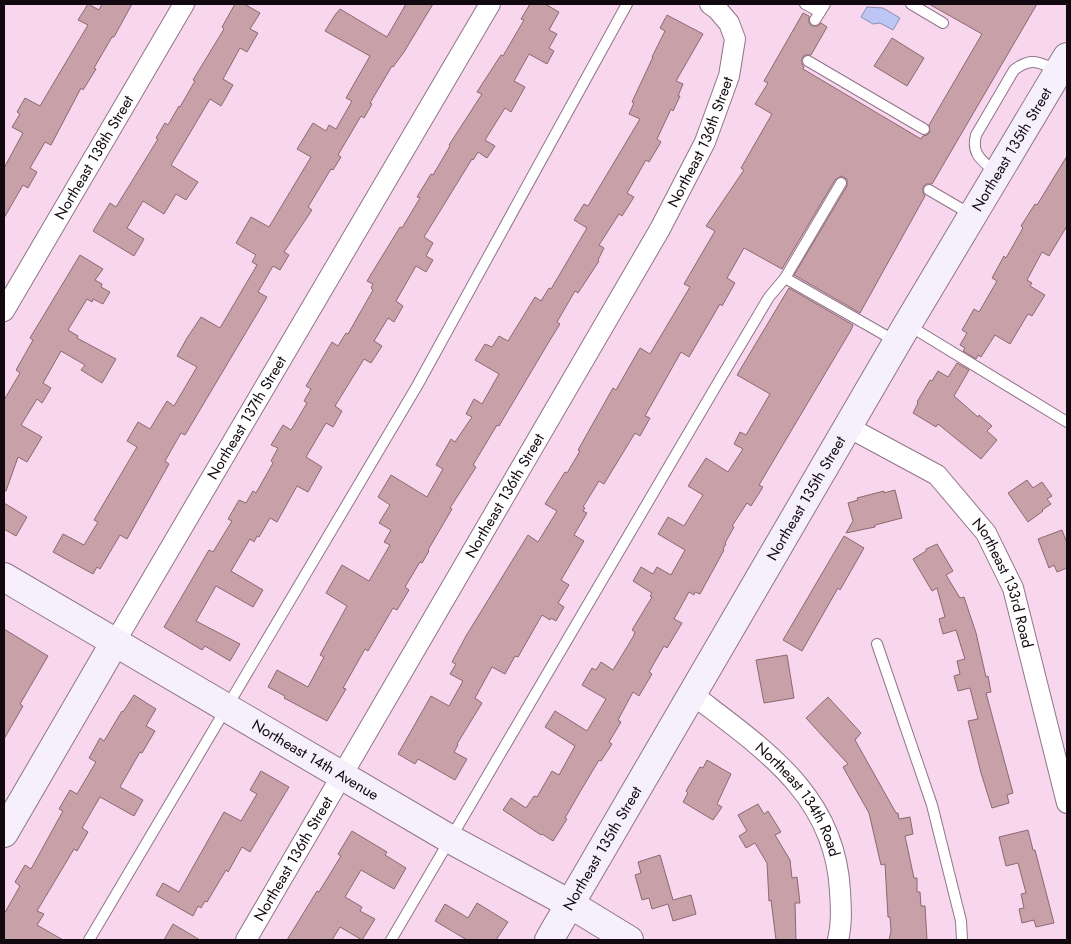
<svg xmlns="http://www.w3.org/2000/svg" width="1071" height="944" font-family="Jost,sans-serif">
<rect width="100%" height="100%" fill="#f8d7ee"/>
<polygon fill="#bdc6f5" stroke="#8a8db0" points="867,7 883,8 900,18 893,30 880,23 873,24 861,17"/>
<g fill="#c8a0a7" stroke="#8d686f">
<polygon points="88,4 99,10 102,4 132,4 114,37 112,37 94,68 96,69 83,90 81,88 51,145 45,142 30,168 37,172 28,188 23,185 4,218 4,168 23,133 12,127 20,114 17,112 25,98 40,106 88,25 78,20"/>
<polygon points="235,4 244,4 260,13 250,29 258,33 247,52 240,48 223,79 233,85 221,106 210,99 171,165 198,182 186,200 176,194 164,214 143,201 127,228 144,239 134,256 93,231 110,203 116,207 158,139 156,138 165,123 168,125 179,106 180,107 195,81 193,80 224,29 222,27"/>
<polygon points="406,4 433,4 404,52 393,67 392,66 370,103 372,104 364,118 361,116 338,155 341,157 333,170 331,169 308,207 312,210 284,252 289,255 280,270 273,266 258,292 267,297 185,435 181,433 165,461 169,464 127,539 120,535 100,569 97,567 93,574 53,552 63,534 84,545 98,522 94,520 137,447 127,441 138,422 150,429 167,401 174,406 197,367 177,356 187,338 201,317 220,328 257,265 252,262 256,255 236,243 251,217 269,227 311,157 297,149 313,123 326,131 329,125 336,129 352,101 346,98 370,56 325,31 335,15 340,9 387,37"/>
<polygon points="530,4 545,4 559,12 549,30 557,34 549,48 554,51 547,64 529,54 514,81 525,87 511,112 505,108 485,140 495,146 487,158 478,152 473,160 472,159 424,237 433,243 426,256 433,260 426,272 416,266 396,301 403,306 394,322 388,318 374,341 382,346 371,363 364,359 335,406 342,411 333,427 326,423 306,457 322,467 308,492 297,486 277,522 270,518 259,537 257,536 254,542 250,539 231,571 263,590 253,607 216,586 196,621 240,644 230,661 205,646 202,650 164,627 209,550 213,552 232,521 228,519 239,500 246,503 253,491 256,493 273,463 271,461 278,448 271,445 283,425 291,430 307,403 304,401 311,389 306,386 332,342 338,346 346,333 348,334 373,290 371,288 373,284 367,281 400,227 402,228 420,198 417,197 431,174 433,175 450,146 449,145 482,94 477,92 501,55 503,56 524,20 521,19"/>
<polygon points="929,4 1037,4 932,184 926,184 923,187 923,193 925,196 860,313 794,275 847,186 847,179 841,176 835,180 782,269 744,248 727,278 735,283 722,306 720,304 689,357 681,352 645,416 650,418 640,436 635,433 604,484 599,481 583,507 585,508 583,511 587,513 574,535 584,541 561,580 569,585 558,603 564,607 556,621 551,618 550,620 542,615 518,657 515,656 505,674 492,667 475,698 482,703 457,744 458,745 454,752 467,759 455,780 418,759 415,764 398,754 431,696 449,706 463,681 450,674 456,664 452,662 466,636 528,535 538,542 557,511 545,504 565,472 567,473 580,451 578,450 613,388 616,390 640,348 650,354 690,287 684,284 715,231 706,226 744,170 741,168 772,114 755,104 768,83 764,81 803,13 809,16 809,23 812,26 818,26 821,23 827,27 811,55 805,55 802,58 802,64 804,67 803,69 921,139 923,136 927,135 930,132 929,125 982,34"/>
<polygon points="667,15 703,34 676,81 683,84 678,96 680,96 673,111 671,109 657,139 661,142 649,162 646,160 627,193 634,197 622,216 619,214 599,245 604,248 598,260 599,261 578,293 575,291 557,322 560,324 550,340 499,426 497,425 473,465 476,467 450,508 452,509 428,550 429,551 422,563 420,562 405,587 409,590 397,610 393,608 368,651 365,649 343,688 346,689 327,721 284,698 285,696 268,687 277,670 308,687 324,657 320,655 347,606 326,593 342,565 369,581 390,545 384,542 391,530 379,523 390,505 378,497 391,475 427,497 443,469 436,465 451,439 455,442 472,417 466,414 474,399 482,404 499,374 475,360 485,344 492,347 499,336 508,341 535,297 541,301 549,288 551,289 587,228 574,220 584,204 588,206 640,119 629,114 634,103 632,102 653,57 652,57 665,31 660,28"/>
<polygon points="892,38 924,58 907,86 874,66"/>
<polygon points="1067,156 1067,226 1049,256 1042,252 1027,280 1032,283 1030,286 1045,295 1032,316 1028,314 1010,344 995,335 981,357 978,355 976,359 963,351 965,348 960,345 967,333 962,330 974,309 979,312 997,281 992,278 1004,256 1006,258 1023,228 1021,226 1035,204 1037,205"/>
<polygon points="80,255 103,269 95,280 102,284 101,287 110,292 103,304 93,299 92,302 87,299 68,330 78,336 77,338 116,359 102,383 81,370 85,365 61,351 43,383 51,388 42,403 37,399 21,425 42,437 27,462 18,457 6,491 4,491 4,400 20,373 16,370 33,340 30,338"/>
<polygon points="789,288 853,325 851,330 759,485 763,487 751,506 747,503 732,526 734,527 725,543 726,544 723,549 724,550 700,594 695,592 694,595 689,592 674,619 682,623 667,648 664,646 649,672 652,674 639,696 633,692 618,720 621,722 609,742 612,744 601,761 599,760 580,792 565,818 567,819 553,841 542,834 541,835 503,810 511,798 526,808 534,796 537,797 552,771 559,775 575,746 545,727 555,711 587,731 606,699 582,685 592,668 596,670 601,662 613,670 633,637 635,632 632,630 652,597 650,596 652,593 633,581 641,567 653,574 657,567 671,575 685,550 658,534 668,517 684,526 703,495 688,486 706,458 728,472 743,449 734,444 740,432 746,435 770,394 737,375"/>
<polygon points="957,363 969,370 954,396 978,417 979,415 992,426 987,431 997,440 981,459 938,424 936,427 913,413 918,403 917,402 930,380 932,381 938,371 948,377"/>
<polygon points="1027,480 1033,488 1042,482 1052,496 1047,499 1051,504 1042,510 1043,511 1028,522 1008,493"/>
<polygon points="895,490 902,518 875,525 875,527 846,533 853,521 848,503 858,500 857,498 884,491 884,493"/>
<polygon points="4,503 27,517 16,536 4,529"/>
<polygon points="1062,530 1067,543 1067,568 1057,572 1054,565 1049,568 1038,539"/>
<polygon points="844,536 864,548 840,590 838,588 802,651 783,640"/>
<polygon points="937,544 953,571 946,575 960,598 964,597 976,633 986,677 988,676 991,692 986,693 1013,793 1007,795 1009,803 992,808 981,773 968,721 978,719 970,688 958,691 954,676 960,674 957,661 965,659 956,630 943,634 939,619 945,617 937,588 932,591 913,559 926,551 926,549"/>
<polygon points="4,629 48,656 20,704 23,706 4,739"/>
<polygon points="787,655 794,698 764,703 756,660"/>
<polygon points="134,695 156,709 146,726 155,731 142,753 140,752 120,787 143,800 134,816 100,797 82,828 88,832 77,851 74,849 37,911 44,914 37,925 63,940 4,940 4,914 20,886 15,882 25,865 31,869 63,811 59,809 70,790 77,794 96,762 89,758 100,738 104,741 122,711 123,712"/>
<polygon points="828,697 861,733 855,740 896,813 898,813 899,819 910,817 913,834 905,836 914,878 917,878 917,892 920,892 921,906 925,906 927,940 889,940 891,931 890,917 888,917 885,864 881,865 869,813 843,767 848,764 806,718"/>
<polygon points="707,760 731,774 717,804 722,807 713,820 683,802 688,793 686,791 700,767 703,768"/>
<polygon points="261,771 289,787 250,852 242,847 228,872 226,870 207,902 205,901 201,908 198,906 193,916 156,895 163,883 179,892 224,812 241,821 257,794 250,790"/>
<polygon points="758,804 764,814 768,811 781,832 775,835 790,860 792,878 797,877 800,903 795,903 796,940 776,940 771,900 769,901 767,863 755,843 746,848 739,836 747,831 738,815"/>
<polygon points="1028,830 1033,850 1035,850 1054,923 1036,927 1034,920 1022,923 1019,909 1024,908 1021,894 1026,893 1018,863 1006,866 999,837"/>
<polygon points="352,831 387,852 385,855 406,868 394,889 361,870 345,897 362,907 360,911 375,919 362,940 340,927 332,940 287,940 317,891 319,892 341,856 338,854"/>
<polygon points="660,855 673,900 691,895 696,914 673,921 668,904 652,909 649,898 642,900 635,875 641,873 638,862"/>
<polygon points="477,903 508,922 496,940 467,940 435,921 445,904 468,918"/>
<polygon points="173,924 200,940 164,940"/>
</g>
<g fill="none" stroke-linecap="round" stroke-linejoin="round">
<defs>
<g id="lane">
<polyline points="805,4 820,12"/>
<polyline points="911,4 943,23"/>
<polyline points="815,20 825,4"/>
<polyline points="808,61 924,129"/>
<path d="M996,173C982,160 971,155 976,135L1014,70C1032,56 1039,63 1058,70"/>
<polyline points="929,190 972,215"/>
<polyline points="785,278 897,342"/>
<polyline points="908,325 1067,422"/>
<polyline points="877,644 932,805 961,921 962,940"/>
<polyline points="89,940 417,386 627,4"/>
<polyline points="391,940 719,381 769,297 785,278 841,183"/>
</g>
<g id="street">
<path id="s1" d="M4,311L184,4"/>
<path id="s2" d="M848,427L937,475L986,533L1013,588L1067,803"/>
<path id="s3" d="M115,642L490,4"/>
<path id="s4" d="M692,694C762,748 835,794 840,891C841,908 842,924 838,940"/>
<path id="s5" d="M246,940L660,229L705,142L729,76L735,39L729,23L717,9L710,4"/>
</g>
<g id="secondary">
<path id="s6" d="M4,577L450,839L570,904L629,940"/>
<polyline points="4,833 115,642"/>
<path id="s7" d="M549,940L907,325L1067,57"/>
</g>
</defs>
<use href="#lane" stroke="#917489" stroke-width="12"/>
<use href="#street" stroke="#917489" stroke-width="22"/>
<use href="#secondary" stroke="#917489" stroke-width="30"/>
<use href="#lane" stroke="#fff" stroke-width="10"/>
<use href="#street" stroke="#fff" stroke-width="20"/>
<use href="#secondary" stroke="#f6f0fc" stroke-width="28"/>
</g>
<g text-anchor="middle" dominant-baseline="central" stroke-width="4.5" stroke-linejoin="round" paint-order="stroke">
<g font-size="15" fill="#12080f" stroke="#fff">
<text stroke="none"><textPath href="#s5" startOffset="919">Northeast 136th Street</textPath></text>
<text stroke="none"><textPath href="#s7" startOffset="916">Northeast 135th Street</textPath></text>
<text stroke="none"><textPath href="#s1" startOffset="178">Northeast 138th Street</textPath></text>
<text stroke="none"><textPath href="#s3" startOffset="260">Northeast 137th Street</textPath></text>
<text stroke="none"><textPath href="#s5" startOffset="514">Northeast 136th Street</textPath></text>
<text stroke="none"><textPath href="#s7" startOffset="511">Northeast 135th Street</textPath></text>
<text stroke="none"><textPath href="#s2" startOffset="230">Northeast 133rd Road</textPath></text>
<text stroke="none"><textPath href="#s6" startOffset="361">Northeast 14th Avenue</textPath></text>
<text stroke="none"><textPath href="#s4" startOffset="152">Northeast 134th Road</textPath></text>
<text stroke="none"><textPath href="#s7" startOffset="106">Northeast 135th Street</textPath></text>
<text stroke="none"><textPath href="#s5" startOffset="94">Northeast 136th Street</textPath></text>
</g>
</g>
<rect width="1071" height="944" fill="none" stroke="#12080f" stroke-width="10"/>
</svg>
